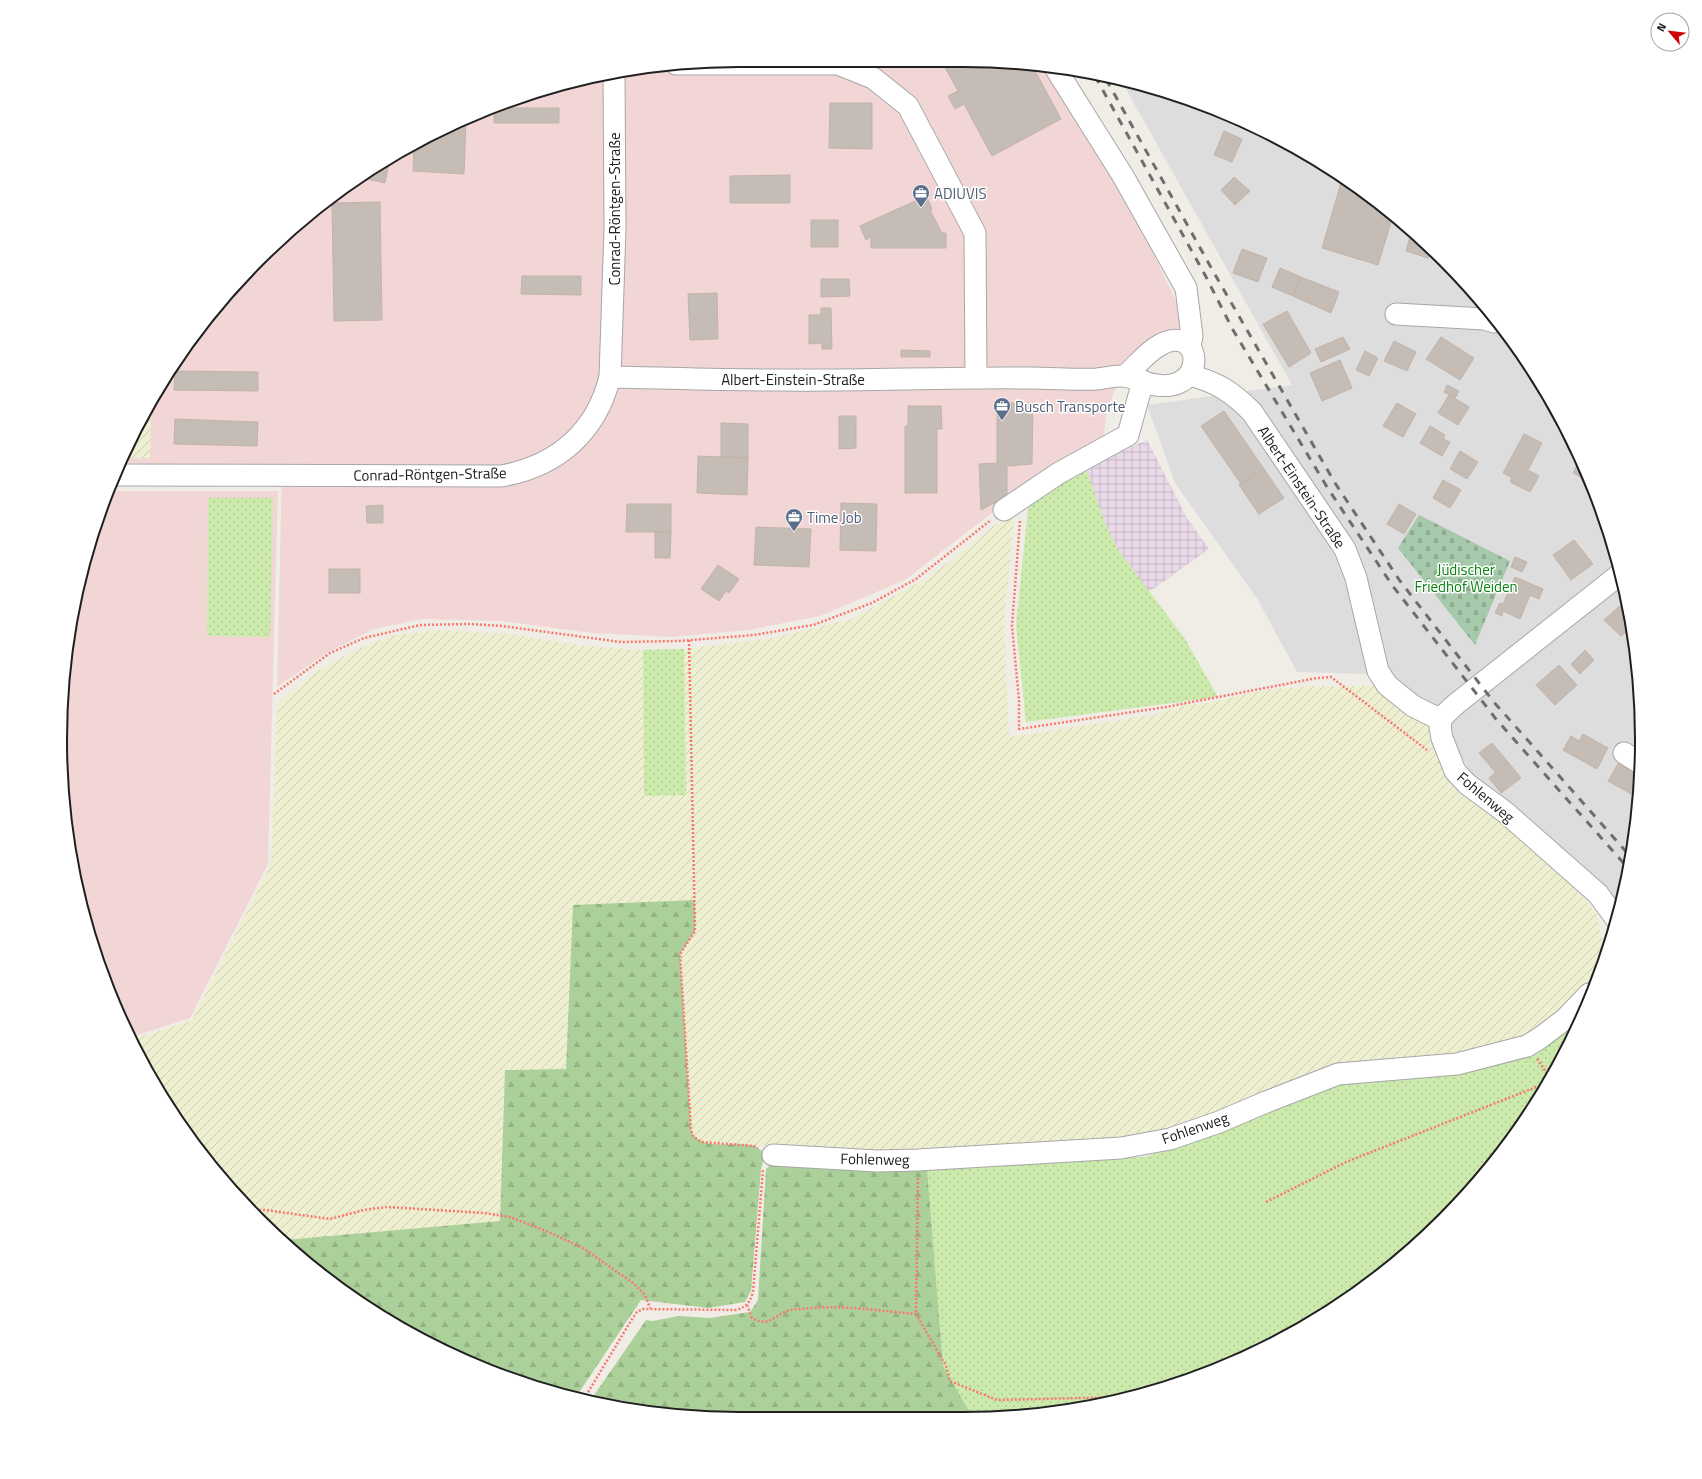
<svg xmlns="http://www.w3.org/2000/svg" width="1702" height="1479" font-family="'Titillium Web',sans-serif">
<defs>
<pattern id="industrial-grid" width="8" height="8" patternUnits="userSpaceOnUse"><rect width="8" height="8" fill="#e9d8e7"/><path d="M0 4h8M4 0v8" fill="none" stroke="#c8b9c6"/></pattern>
<pattern id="farmland-furrows" width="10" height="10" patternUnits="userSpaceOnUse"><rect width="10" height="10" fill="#eeefd1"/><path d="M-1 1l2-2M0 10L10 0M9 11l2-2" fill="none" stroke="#cccdb3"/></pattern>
<pattern id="grass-dots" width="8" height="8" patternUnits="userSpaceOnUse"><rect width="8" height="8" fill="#cceaac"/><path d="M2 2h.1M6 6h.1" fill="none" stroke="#afc894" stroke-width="1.8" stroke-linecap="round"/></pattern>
<pattern id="forest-firs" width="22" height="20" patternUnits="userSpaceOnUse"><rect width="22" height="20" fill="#acd09a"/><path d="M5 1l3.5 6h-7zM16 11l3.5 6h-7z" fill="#94b284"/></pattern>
<pattern id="cemetery-stones" width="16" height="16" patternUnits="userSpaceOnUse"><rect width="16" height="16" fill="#a7c9ab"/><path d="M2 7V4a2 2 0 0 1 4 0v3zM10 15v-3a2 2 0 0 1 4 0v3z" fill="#8fac93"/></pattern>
</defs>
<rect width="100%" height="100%" fill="#f0ede6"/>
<polygon fill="#dedddd" points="1122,82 1181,96 1263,130 1376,201 1474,292 1551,400 1606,521 1636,651 1641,784 1619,915 1471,773 1459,753 1442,729 1369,674 1297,672 1258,600 1175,483 1147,405 1292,385"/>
<g fill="#f1d6d5">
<polygon points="740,60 1049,66 1143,231 1186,323 1145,348 1126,365 1107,409 1103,440 1014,496 905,580 820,616 748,630 672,637 591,633 502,621 423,619 374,629 326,653 277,687 282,468 120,463 151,400 200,326 292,228 362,174 439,130 564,83 651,66"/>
<polygon points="108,491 278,491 268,864 190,1018 132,1037 96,958 73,872 61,784 61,695 73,607"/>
</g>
<polygon fill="url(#industrial-grid)" points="1147,440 1187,518 1209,549 1149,592 1119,551 1105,523 1085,466"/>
<g fill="url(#farmland-furrows)">
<polygon points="152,398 150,458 122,458"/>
<polygon points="1015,509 1004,623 1009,737 1151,715 1187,705 1206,703 1271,689 1319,686 1378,686 1427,720 1443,749 1596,912 1605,953 1598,970 1590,984 1523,1042 1207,1121 1133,1138 924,1155 701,1142 693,1136 691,1130 680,954 695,931 574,905 566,1069 505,1070 500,1222 284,1240 259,1220 201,1153 151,1079 133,1039 192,1020 271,864 277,704 314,673 355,650 393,635 440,630 510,634 586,646 643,650 684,649 767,639 851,619 931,576"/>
</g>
<g fill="url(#grass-dots)">
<polygon points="1085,466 1105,523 1119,551 1185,639 1218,697 1026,722 1016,625 1029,500"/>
<polygon points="208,498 273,498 270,637 207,636"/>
<polygon points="684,649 686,795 644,796 643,650"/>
<polygon points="1582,1013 1572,1040 1501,1153 1410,1251 1302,1328 1181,1383 1095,1406 1007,1418 973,1418 943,1366 927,1168 1145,1157 1261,1116 1344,1079 1524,1056 1543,1048"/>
</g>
<g fill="url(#forest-firs)">
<path d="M695,900V931L680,954L691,1130C699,1153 736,1140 754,1146C758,1148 762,1151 765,1153L761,1170L751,1291L745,1302L708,1308L641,1300L576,1397L480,1367L362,1304L284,1240L500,1221L505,1070L566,1069L573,905Z"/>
<polygon points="776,1161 927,1168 943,1366 973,1418 739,1419 607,1406 590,1401 646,1320 653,1321 679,1316 710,1318 750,1312 758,1300 766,1169"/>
</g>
<polygon fill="url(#cemetery-stones)" points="1419,515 1510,561 1475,645 1398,548"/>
<g fill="#c5bcb5" stroke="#c2b3a8">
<polygon points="943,64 1032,65 1061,119 992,156 964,104 955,109 948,96 958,91"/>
<polygon points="830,103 872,103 872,149 829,148"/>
<polygon points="498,108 559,108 559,123 494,123 494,109"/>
<polygon points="466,120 464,174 413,171 414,144 439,130"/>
<polygon points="1224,131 1242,139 1232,162 1214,155"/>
<polygon points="390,158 385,183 368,179 370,170"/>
<polygon points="790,175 790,203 730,203 730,176"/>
<polygon points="1234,177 1250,191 1235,205 1221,190"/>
<polygon points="1342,179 1376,201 1393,216 1378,265 1322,248"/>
<polygon points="926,196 932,209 930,210 942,233 946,233 946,248 871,248 871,237 866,240 860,226"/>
<polygon points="380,202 382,320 334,321 332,203"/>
<rect x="811" y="220" width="27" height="27"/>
<polygon points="1411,233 1430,251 1428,258 1406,251"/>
<polygon points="1242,249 1267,258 1258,282 1233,273"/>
<polygon points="1280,268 1301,277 1293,296 1272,287"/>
<polygon points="522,276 581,276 581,295 521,294"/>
<polygon points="1301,277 1339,292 1331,313 1293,296"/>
<polygon points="821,279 849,279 850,296 821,297"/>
<polygon points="717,293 718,339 690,340 688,294"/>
<polygon points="821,308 831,308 832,349 822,349 822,343 809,344 809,315 821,315"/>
<polygon points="1287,311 1311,353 1289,367 1263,324"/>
<polygon points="1343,337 1350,349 1321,362 1315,349"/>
<polygon points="1441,337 1474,358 1460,380 1426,359"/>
<polygon points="1394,341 1416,352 1407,371 1384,361"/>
<polygon points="901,350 930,351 930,357 901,357"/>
<polygon points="1365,351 1378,358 1369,376 1356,370"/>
<polygon points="1340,360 1352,388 1322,401 1310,373"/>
<polygon points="175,371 258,372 258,391 174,390"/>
<polygon points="1447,385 1459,391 1455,398 1444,392"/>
<polygon points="1449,395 1469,407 1458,425 1438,413"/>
<polygon points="997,403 1033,403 1032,464 1007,466 1007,496 981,510 979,464 997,463"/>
<polygon points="1397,403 1416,414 1403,437 1383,426"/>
<polygon points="908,406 941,406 942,429 937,429 937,493 905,493 905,426 908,426"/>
<polygon points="1224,411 1264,469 1241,484 1201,426"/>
<polygon points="839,416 856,416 856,448 839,449"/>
<polygon points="175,419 258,422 257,446 174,444"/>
<polygon points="721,423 748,424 748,458 721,457"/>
<polygon points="1430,426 1445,435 1443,439 1450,442 1442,456 1420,443"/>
<polygon points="1524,434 1542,443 1528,470 1539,476 1530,492 1510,482 1512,478 1503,473"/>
<polygon points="1460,451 1478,462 1467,479 1450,469"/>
<polygon points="698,456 748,458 747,495 697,493"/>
<polygon points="1579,462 1588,481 1573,473"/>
<polygon points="1264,469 1284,498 1259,514 1239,485"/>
<polygon points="1443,480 1461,490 1450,508 1433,498"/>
<polygon points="841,503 877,504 876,551 840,550"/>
<polygon points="627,504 671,504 671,532 626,532"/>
<polygon points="1399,504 1416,514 1404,534 1387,524"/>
<polygon points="383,505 383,523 367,523 366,506"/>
<polygon points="1604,517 1606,521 1610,537 1598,523"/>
<polygon points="756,527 811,529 809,567 754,565"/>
<polygon points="655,532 671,532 670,558 655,558"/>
<polygon points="1574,540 1593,564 1571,580 1553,555"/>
<polygon points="1515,557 1527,562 1522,572 1511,567"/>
<polygon points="718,565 739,579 729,593 726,591 719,601 701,589"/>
<rect x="329" y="569" width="31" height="24"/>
<polygon points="1515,577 1543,589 1539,599 1530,595 1520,619 1503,611 1502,616 1495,613 1500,603 1503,604"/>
<polygon points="1621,605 1627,611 1631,628 1621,636 1604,620"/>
<polygon points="1585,650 1594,660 1580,674 1571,664"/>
<polygon points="1559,665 1577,685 1555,705 1536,685"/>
<polygon points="1583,734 1608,748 1597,769 1563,750 1571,736 1579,741"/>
<polygon points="1492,743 1508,762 1496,773 1479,753"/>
<polygon points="1508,762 1521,778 1501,793 1489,778"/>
<polygon points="1619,762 1640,767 1641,784 1640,790 1635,796 1608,781"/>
</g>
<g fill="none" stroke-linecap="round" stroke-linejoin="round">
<defs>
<g id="minor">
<polyline points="676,64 838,64 873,78 908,106 975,233 976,377"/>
<polyline points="1054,66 1123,176 1186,288 1192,336 1190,346"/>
<polyline points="1396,314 1484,319 1495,322"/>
<path d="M1190,375C1218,383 1231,391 1252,412L1345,549L1356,578L1378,671L1387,685L1413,706L1433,716L1442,717"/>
<path d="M610,377C667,378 724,380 780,380C864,381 948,377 1031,378C1053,378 1076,380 1097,379C1114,377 1121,373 1138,380C1210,408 1207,320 1160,345C1147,352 1137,365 1126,375"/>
<path d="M114,475L501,476C558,466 596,432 610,377L615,229L614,73"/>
<polyline points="1004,510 1059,473 1128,435 1143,381"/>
<polyline points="1624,753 1640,763"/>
<polyline points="1617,920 1598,894 1505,812 1467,784 1455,771 1442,738 1440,727 1442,717 1456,704 1619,575"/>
<polyline points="773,1155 877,1161 918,1160 1121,1148 1170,1139 1219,1122 1266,1102 1338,1074 1457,1064 1527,1046 1540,1038 1565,1019 1589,994"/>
</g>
</defs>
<use href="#minor" stroke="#a7a7a7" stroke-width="23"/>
<g stroke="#fb776d" stroke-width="2.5" stroke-dasharray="2 2" stroke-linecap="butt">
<polyline points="1020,521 1012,626 1019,700 1019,729 1166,707 1317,678 1331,677 1427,750"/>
<polyline points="689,640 695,931 680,954 691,1130 693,1136 701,1142 754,1146 758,1148"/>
<polyline points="274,694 330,653 364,638 420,625 470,624 502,626 621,642 679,641 754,635 813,625 872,603 916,579 991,520"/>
<polyline points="1537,1059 1549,1076"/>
<polyline points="918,1178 916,1314 946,1366 950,1381 997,1400 1127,1397"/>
<polyline points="1266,1202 1346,1162 1544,1084"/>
<polyline points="251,1210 265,1210 330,1219 364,1210 388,1207 484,1213 510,1217 546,1231 583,1248 633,1283 645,1295 650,1308"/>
<path d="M747,1305L752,1318C768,1327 771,1318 785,1312C790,1309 797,1309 803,1309C837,1304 881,1311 916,1314"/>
<path d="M584,1399L632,1319L637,1312L643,1309L736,1310C747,1307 750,1302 753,1292L763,1170"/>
</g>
<use href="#minor" stroke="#fff" stroke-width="21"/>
<g stroke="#6e6e6e" stroke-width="3" stroke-dasharray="8 8" stroke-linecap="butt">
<polyline points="1095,76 1205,275 1233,330 1327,487 1392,585 1496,719 1627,867"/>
<polyline points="1106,79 1213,271 1335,483 1400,581 1493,701 1629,855"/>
</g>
</g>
<defs>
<symbol id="office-pin" viewBox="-11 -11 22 30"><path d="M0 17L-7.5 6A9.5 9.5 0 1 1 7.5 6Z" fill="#5c6f8a" stroke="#fff"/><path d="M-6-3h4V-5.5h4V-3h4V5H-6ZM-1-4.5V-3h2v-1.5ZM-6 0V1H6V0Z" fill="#fff"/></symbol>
</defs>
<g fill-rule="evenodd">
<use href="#office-pin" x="911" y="183" width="20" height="27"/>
<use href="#office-pin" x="992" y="396" width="20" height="27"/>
<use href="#office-pin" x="784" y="507" width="20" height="27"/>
</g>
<g text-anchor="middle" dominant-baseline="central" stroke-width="3" stroke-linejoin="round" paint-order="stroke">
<g font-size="15" fill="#4e5e75" stroke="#fff" text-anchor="start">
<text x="934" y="193">ADIUVIS</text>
<text x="1015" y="406">Busch Transporte</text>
<text x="807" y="517">Time Job</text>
</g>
<g font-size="15" fill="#202020" stroke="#fff">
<text transform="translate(614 209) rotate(-90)">Conrad-Röntgen-Straße</text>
<text x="793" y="379">Albert-Einstein-Straße</text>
<text transform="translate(430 474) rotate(-1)">Conrad-Röntgen-Straße</text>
<text transform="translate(1302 487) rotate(56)">Albert-Einstein-Straße</text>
<text transform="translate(1486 797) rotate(40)">Fohlenweg</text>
<text transform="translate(1195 1128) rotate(-19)">Fohlenweg</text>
<text transform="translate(875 1159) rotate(1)">Fohlenweg</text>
</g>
<g font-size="15" fill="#0b8011" stroke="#fff">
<text x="1466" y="569">Jüdischer<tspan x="1466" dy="17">Friedhof Weiden</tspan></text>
</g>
</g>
<path d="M0 0H1702V1479H0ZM739 67H963A672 672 0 0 1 1635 739V740A672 672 0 0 1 963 1412H739A672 672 0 0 1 67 740V739A672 672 0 0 1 739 67Z" fill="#fff" fill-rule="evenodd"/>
<path fill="none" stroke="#202020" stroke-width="2" d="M739 67H963A672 672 0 0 1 1635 739V740A672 672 0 0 1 963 1412H739A672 672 0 0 1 67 740V739A672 672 0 0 1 739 67Z"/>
<g transform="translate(1670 32) rotate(298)"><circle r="19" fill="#ffffff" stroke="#a6a6a6"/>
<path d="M0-3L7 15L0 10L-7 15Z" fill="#cf0006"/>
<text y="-6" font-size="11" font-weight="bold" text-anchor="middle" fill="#202020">N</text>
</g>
</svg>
